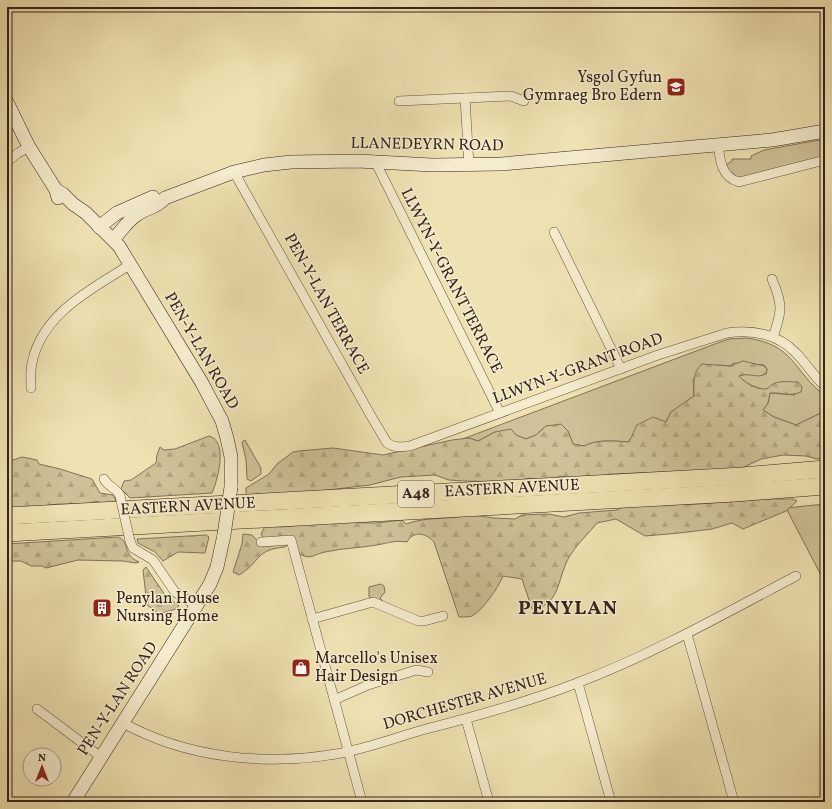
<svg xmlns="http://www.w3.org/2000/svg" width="832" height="809" font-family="Vollkorn,serif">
<defs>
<pattern id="forest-firs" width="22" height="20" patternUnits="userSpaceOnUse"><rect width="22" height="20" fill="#cfc298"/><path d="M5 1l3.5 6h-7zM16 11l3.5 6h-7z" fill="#b2a682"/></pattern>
</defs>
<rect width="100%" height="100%" fill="#efe2b2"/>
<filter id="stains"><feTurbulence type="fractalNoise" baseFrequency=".005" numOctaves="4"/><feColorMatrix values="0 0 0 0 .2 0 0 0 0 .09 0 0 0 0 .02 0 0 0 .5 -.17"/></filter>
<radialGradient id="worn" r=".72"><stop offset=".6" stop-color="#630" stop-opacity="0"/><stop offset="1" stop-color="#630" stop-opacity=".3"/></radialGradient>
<g fill="#cfc298" stroke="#81725a">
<polygon points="825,139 825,156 738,178 728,171 726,165 732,161 732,159 751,159 751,156 764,150"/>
<path d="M747,338C795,345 792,370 825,396V411L796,425L774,417L763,410L768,403L770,393L795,395C777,391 751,391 739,376C745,373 758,375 766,374L767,369L764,365L734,363L730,366L718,365L693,379L694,396L671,412L666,422L630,439L629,442C613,441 598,439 584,446L573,444L568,431L546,426L536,435L526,439L516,435L495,432L478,441L469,438L460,440L720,342L729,339Z"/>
<polygon points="245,440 261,468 261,474 251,481 247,479 246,460 242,442"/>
<polygon points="825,504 825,583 786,508"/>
<polygon points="381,584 384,586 385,592 380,598 383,601 369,597 369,587"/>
</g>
<g fill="url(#forest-firs)" stroke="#81725a">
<path d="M743,361L764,366L767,369L766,374C757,379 748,372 739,376C745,383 757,390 767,389C775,379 787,382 798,382L802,387L801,392C790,397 781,392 770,393L768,403L763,410L774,417L796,425L825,411V458L817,459L806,456L783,455L761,459L740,469L613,474L574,480L561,476L542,481L530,478L512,482L464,481L449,480L435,475L401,477L370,485L319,491L246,495V488L269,474L277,464L293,452L299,451L333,448L383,455L452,440L469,438L478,441L495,432L511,429L516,435L526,439L536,435L546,426L561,424L568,431L573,444L584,446C598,439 613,441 629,442L637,425L653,417L666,422L671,412L694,396C694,383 692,373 702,364L730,366Z"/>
<path d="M209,436C229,441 217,482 212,493L130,498L121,489L124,481L131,480L156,463L157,455L160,447L164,450L175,449Z"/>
<polygon points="22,457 37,460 39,464 60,469 92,479 100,493 113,495 116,500 109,505 96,501 88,504 58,504 7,512 7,462"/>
<path d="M769,499H793L797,501L786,511L743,529L732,523L712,529L679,533L645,536L616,519L597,523C589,533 578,543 571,554C557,574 562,606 532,609L522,579L503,576C498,588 483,610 472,616C469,617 463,617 459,617L434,542C426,533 414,530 407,542C396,540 388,543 377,545C360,548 342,548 325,552C318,553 311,559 304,556C297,554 295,547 288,544L285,547C254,550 262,561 239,575L233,572L242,544L243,534L252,535L263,547L267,545L261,534L264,528L269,526L283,527L318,522L376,523L402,520L406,524C431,515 450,522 476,512L480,516L494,518L515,519L522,515L548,514L564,517L579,513L617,510L624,506L698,504Z"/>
<polygon points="206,535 209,537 205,553 178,552 163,561 155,552 138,543 137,539"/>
<path d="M118,537C130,541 122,555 139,562L136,563L123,561L78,560L46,568L42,566H31L21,561H7V544Z"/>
<polygon points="146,567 165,595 179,606 176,609 159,614 147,605 143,570"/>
</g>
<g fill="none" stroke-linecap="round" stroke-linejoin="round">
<defs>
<g id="street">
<polyline points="465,98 469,165"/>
<polyline points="399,101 511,96 524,101"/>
<path d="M718,144C720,160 721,177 739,182L825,160"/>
<polyline points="375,161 500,413"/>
<polyline points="7,162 18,153 29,147"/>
<path d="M234,172L371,416L387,443C394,448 401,447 410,446L658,355L727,333C752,329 778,334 796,353C807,364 814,377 825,386"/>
<polyline points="554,232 621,369"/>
<path d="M772,279C783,304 782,312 773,337"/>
<path d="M31,388C31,380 30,371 32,363C42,313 92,289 131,264"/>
<path d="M104,479C108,487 117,488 120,496"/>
<polyline points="130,541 133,548 153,560 175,592 197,606"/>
<polyline points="261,542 291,540 362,802"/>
<polyline points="312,619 373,602 418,621 424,621 443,616"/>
<polyline points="687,634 734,802"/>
<polyline points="578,683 611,802"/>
<polyline points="334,700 368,685 416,670 428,672"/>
<polyline points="37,709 101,757"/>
<polyline points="466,719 489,802"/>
<path d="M123,723C187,758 264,766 336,754C366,749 397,737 426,729C477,716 528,702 577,683C653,654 724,614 796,576"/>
</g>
<g id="secondary">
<polyline points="7,102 29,147 56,190 58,198"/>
<polyline points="56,190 63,194 73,204 86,213 119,246 202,383 222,421 227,438 231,457 231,487"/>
<polyline points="99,227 117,213 153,197"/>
<path d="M114,239C121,231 128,220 138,214C147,208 158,207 165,198L234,172L264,165L291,162L358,161L432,165L501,164L772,140L825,131"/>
<polyline points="73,802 210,584 217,567 224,535"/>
</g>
<g id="highway">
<polyline points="7,516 742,476 825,469"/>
<polyline points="7,533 735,493 825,486"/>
</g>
</defs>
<use href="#street" stroke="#625342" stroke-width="10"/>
<use href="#secondary" stroke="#33231c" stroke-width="14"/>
<use href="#highway" stroke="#33231c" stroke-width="18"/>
<use href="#street" stroke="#f5eccd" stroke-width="9"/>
<use href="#secondary" stroke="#f5eccd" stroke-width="13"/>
<use href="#highway" stroke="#efe2b2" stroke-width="17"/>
<defs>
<polyline id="street-bridge" points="120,496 130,541"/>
<polyline id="secondary-bridge" points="224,535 231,487"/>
</defs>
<use href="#street-bridge" stroke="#625342" stroke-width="10" stroke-linecap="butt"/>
<use href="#secondary-bridge" stroke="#33231c" stroke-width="14" stroke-linecap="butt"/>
<use href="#street-bridge" stroke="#f5eccd" stroke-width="9"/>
<use href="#secondary-bridge" stroke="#f5eccd" stroke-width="13"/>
</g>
<defs>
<symbol id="school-square" viewBox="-11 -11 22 22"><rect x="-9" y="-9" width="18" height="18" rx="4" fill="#8f2418" stroke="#f5eccd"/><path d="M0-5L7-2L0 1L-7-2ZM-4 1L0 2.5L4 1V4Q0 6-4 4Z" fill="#fff"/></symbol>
<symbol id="building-square" viewBox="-11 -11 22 22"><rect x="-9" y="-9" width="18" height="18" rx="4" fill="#8f2418" stroke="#f5eccd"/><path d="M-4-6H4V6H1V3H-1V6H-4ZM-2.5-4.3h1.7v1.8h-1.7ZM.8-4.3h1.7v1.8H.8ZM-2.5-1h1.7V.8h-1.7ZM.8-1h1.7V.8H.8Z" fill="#fff"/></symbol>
<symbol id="shop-square" viewBox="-11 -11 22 22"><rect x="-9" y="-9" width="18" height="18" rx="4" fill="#8f2418" stroke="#f5eccd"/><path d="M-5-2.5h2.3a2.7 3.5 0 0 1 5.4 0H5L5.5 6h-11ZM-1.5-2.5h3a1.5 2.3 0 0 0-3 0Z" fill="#fff"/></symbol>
</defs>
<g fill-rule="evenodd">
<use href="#school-square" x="665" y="76" width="22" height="22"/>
<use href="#building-square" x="91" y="597" width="22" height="22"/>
<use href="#shop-square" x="290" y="657" width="22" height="22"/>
</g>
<g text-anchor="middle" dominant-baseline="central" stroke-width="3" stroke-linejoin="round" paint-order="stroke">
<rect fill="#f5eccd" stroke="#6d5f51" stroke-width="1" x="398" y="481" width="36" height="26" rx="3"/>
<g font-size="15" font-weight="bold" fill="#33231c">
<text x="416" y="494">A48</text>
</g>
<g font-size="16" fill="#33231c" stroke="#f5eccd" text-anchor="start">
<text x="662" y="78" text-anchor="end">Ysgol Gyfun<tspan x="662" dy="18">Gymraeg Bro Edern</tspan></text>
<text x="116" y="599">Penylan House<tspan x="116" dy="18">Nursing Home</tspan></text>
<text x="315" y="659">Marcello's Unisex<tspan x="315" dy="18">Hair Design</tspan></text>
</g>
<g font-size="16" fill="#33231c" stroke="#f5eccd">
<text transform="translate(427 145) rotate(1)">LLANEDEYRN ROAD</text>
<text transform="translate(451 281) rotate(63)">LLWYN-Y-GRANT TERRACE</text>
<text transform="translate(326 304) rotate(61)">PEN-Y-LAN TERRACE</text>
<text transform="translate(201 351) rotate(60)">PEN-Y-LAN ROAD</text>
<text transform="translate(578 369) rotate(-20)">LLWYN-Y-GRANT ROAD</text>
<text transform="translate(512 489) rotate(-3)">EASTERN AVENUE</text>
<text transform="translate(188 507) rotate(-3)">EASTERN AVENUE</text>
<text transform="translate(118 699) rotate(-57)">PEN-Y-LAN ROAD</text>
<text transform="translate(465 702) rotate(-16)">DORCHESTER AVENUE</text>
</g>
<g font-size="20" font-weight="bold" letter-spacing="1" fill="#33231c" stroke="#f5eccd">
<text x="568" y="609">PENYLAN</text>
</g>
</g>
<rect width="832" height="809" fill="none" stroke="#efe2b2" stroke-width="24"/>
<rect x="8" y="8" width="816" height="793" fill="none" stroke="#33231c" stroke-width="2"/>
<rect x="12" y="12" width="808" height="785" fill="none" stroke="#33231c"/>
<g transform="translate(42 767)"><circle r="19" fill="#f5eccd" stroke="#a79c86"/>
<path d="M0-3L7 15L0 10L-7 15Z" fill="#8f2418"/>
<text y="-6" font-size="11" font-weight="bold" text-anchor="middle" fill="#33231c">N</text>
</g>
<rect width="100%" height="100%" filter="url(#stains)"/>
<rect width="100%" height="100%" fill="url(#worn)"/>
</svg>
